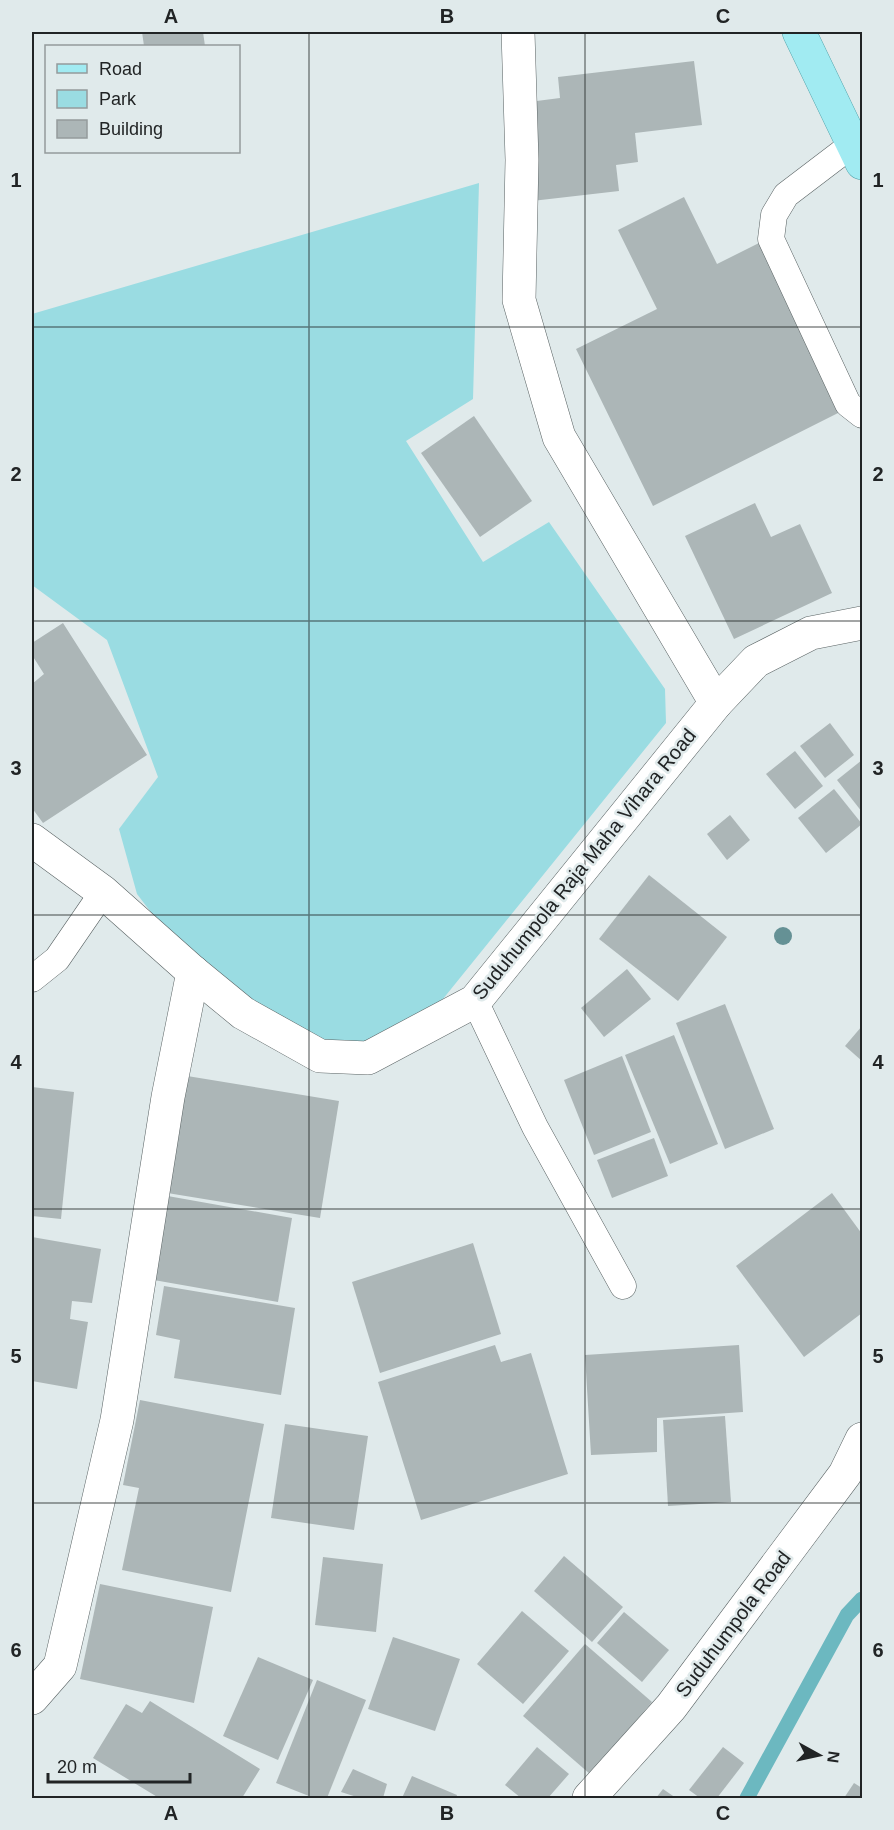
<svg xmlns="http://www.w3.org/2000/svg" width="894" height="1830" font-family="Arial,sans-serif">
<rect width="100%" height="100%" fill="#e0eaeb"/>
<polygon fill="#9adce2" points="479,183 473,399 406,441 483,562 549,522 665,689 666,723 426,1020 357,1051 229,1014 137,894 119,829 158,777 107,640 32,585 32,314"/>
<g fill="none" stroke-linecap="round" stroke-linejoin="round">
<polyline stroke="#6cb8c0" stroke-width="15" points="747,1798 847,1615 862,1599"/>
</g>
<g fill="#acb6b7">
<polygon points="142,32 203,32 205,46 144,46"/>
<polygon points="694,61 702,125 635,133 638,162 616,165 619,191 532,201 521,103 560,98 558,77"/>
<polygon points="684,197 717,264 765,240 848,408 653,506 576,349 657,309 618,230"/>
<polygon points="474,416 532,501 480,537 421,453"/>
<polygon points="755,503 771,537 800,524 832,593 734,639 685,536"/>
<polygon points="63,623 147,755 43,823 32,808 32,684 44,674 32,655 32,643"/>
<polygon points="830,723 854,755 825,778 800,746"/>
<polygon points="795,751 823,786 795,809 766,774"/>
<polygon points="862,760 862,812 837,780"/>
<polygon points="834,789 862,824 826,853 798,818"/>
<polygon points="730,815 750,840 727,860 707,834"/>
<polygon points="649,875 727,937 678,1001 599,939"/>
<polygon points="627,969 651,999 604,1037 581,1008"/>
<polygon points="725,1004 774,1129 725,1149 676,1023"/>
<polygon points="862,1026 862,1061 845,1046"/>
<polygon points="674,1035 718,1144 670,1164 625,1055"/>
<polygon points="622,1056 651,1132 594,1155 564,1080"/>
<polygon points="175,1074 339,1101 320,1218 155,1191"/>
<polygon points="32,1087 74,1092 61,1219 32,1216"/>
<polygon points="654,1138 668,1176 612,1198 597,1160"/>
<polygon points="832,1193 862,1234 862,1313 804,1357 736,1266"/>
<polygon points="162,1195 292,1218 278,1302 148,1279"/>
<polygon points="32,1237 101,1249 92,1303 72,1301 70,1319 88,1322 77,1389 32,1381"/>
<polygon points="473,1243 501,1334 380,1373 352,1282"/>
<polygon points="164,1286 295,1308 281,1395 174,1378 180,1340 156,1335"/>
<polygon points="495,1345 501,1362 531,1353 568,1474 421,1520 378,1382"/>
<polygon points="739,1345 743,1412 657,1418 657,1452 591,1455 585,1355"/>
<polygon points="140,1400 264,1424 231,1592 122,1570 139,1488 123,1485"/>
<polygon points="725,1416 731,1502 668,1506 663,1420"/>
<polygon points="285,1424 368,1436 354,1530 271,1518"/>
<polygon points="564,1556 623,1607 592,1642 534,1591"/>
<polygon points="323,1557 383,1564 376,1632 315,1625"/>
<polygon points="100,1584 213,1607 194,1703 80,1679"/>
<polygon points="522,1611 569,1651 523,1704 477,1664"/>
<polygon points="624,1612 669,1650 642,1682 597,1643"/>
<polygon points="393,1637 460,1659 435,1731 368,1709"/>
<polygon points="585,1644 652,1702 590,1774 523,1716"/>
<polygon points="258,1657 313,1680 278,1760 223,1736"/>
<polygon points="317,1680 366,1700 327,1798 314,1798 276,1783"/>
<polygon points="150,1701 260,1769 242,1798 159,1798 93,1758 126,1704 142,1713"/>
<polygon points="537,1747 569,1774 548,1798 521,1798 505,1785"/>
<polygon points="723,1747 744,1763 717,1798 700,1798 689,1790"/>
<polygon points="353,1769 387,1784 383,1798 360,1798 341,1792"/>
<polygon points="412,1776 457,1795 456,1798 402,1798"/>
<polygon points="854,1783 862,1788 862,1798 844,1798"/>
<polygon points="663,1789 676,1798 656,1798"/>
</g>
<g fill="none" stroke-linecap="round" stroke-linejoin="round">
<defs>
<g id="service">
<polyline points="853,144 786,195 774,215 771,239 848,404 862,415"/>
<polyline points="32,979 57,959 103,892"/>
<polyline points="475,1001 535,1127 623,1286"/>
</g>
<g id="minor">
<polyline points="518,32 522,160 519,300 559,437 716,703"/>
<polyline points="32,840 103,892 193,972 243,1013 320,1056 368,1058 475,1001 716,703 756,661 811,633 862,623"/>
<polyline points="32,1698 60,1666 117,1420 168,1097 193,972"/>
<polyline points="589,1798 671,1707 845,1474 862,1439"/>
</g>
<polyline id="primary" points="799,32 862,163"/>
</defs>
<use href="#service" stroke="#5a6364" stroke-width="27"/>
<use href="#minor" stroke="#5a6364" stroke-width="34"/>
<use href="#primary" stroke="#4b9da5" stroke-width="34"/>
<use href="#service" stroke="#fff" stroke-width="26"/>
<use href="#minor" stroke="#fff" stroke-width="33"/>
<use href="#primary" stroke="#a1ebf2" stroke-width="33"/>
</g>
<circle fill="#659195" cx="783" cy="936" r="9"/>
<path fill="none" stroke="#212425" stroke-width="1.5" stroke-opacity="0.55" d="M309,32V1798M585,32V1798M32,327H862M32,621H862M32,915H862M32,1209H862M32,1503H862"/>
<g text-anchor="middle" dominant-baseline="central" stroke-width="5" stroke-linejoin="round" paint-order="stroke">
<g font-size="20" fill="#212425" stroke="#e0eaeb">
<text transform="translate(584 864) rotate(-51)">Suduhumpola Raja Maha Vihara Road</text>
<text transform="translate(733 1624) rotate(-53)">Suduhumpola Road</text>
</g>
</g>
<rect width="894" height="1830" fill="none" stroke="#e0eaeb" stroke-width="66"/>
<rect x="45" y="45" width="195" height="108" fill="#e0eaeb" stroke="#949b9c" stroke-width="1.5"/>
<rect x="57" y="64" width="30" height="9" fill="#a1ebf2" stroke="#949b9c" stroke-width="1.5"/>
<text x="99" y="75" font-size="18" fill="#212425">Road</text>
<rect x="57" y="90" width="30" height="18" fill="#9adce2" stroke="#949b9c" stroke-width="1.5"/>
<text x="99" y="105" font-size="18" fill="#212425">Park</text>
<rect x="57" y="120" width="30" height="18" fill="#acb6b7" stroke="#949b9c" stroke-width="1.5"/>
<text x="99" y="135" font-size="18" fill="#212425">Building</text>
<g transform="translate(819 1755) rotate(98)" stroke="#e0eaeb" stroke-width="4.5" paint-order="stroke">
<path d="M0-4.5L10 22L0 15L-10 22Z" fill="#212425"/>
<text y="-9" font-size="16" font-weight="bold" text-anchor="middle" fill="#212425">N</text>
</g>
<path d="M48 1773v9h142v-9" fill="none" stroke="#212425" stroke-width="3"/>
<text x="57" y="1773" font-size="18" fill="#212425" stroke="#e0eaeb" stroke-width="4.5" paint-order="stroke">20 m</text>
<rect x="33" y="33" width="828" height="1764" fill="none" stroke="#212425" stroke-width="2"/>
<g font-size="20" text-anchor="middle" font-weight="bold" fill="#212425">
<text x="171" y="23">A</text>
<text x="447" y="23">B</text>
<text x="723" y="23">C</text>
<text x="16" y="187">1</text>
<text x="878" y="187">1</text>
<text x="16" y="481">2</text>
<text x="878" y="481">2</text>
<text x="16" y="775">3</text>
<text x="878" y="775">3</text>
<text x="16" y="1069">4</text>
<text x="878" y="1069">4</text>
<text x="16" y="1363">5</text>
<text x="878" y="1363">5</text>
<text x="16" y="1657">6</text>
<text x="878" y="1657">6</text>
<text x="171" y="1820">A</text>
<text x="447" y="1820">B</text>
<text x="723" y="1820">C</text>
</g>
</svg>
